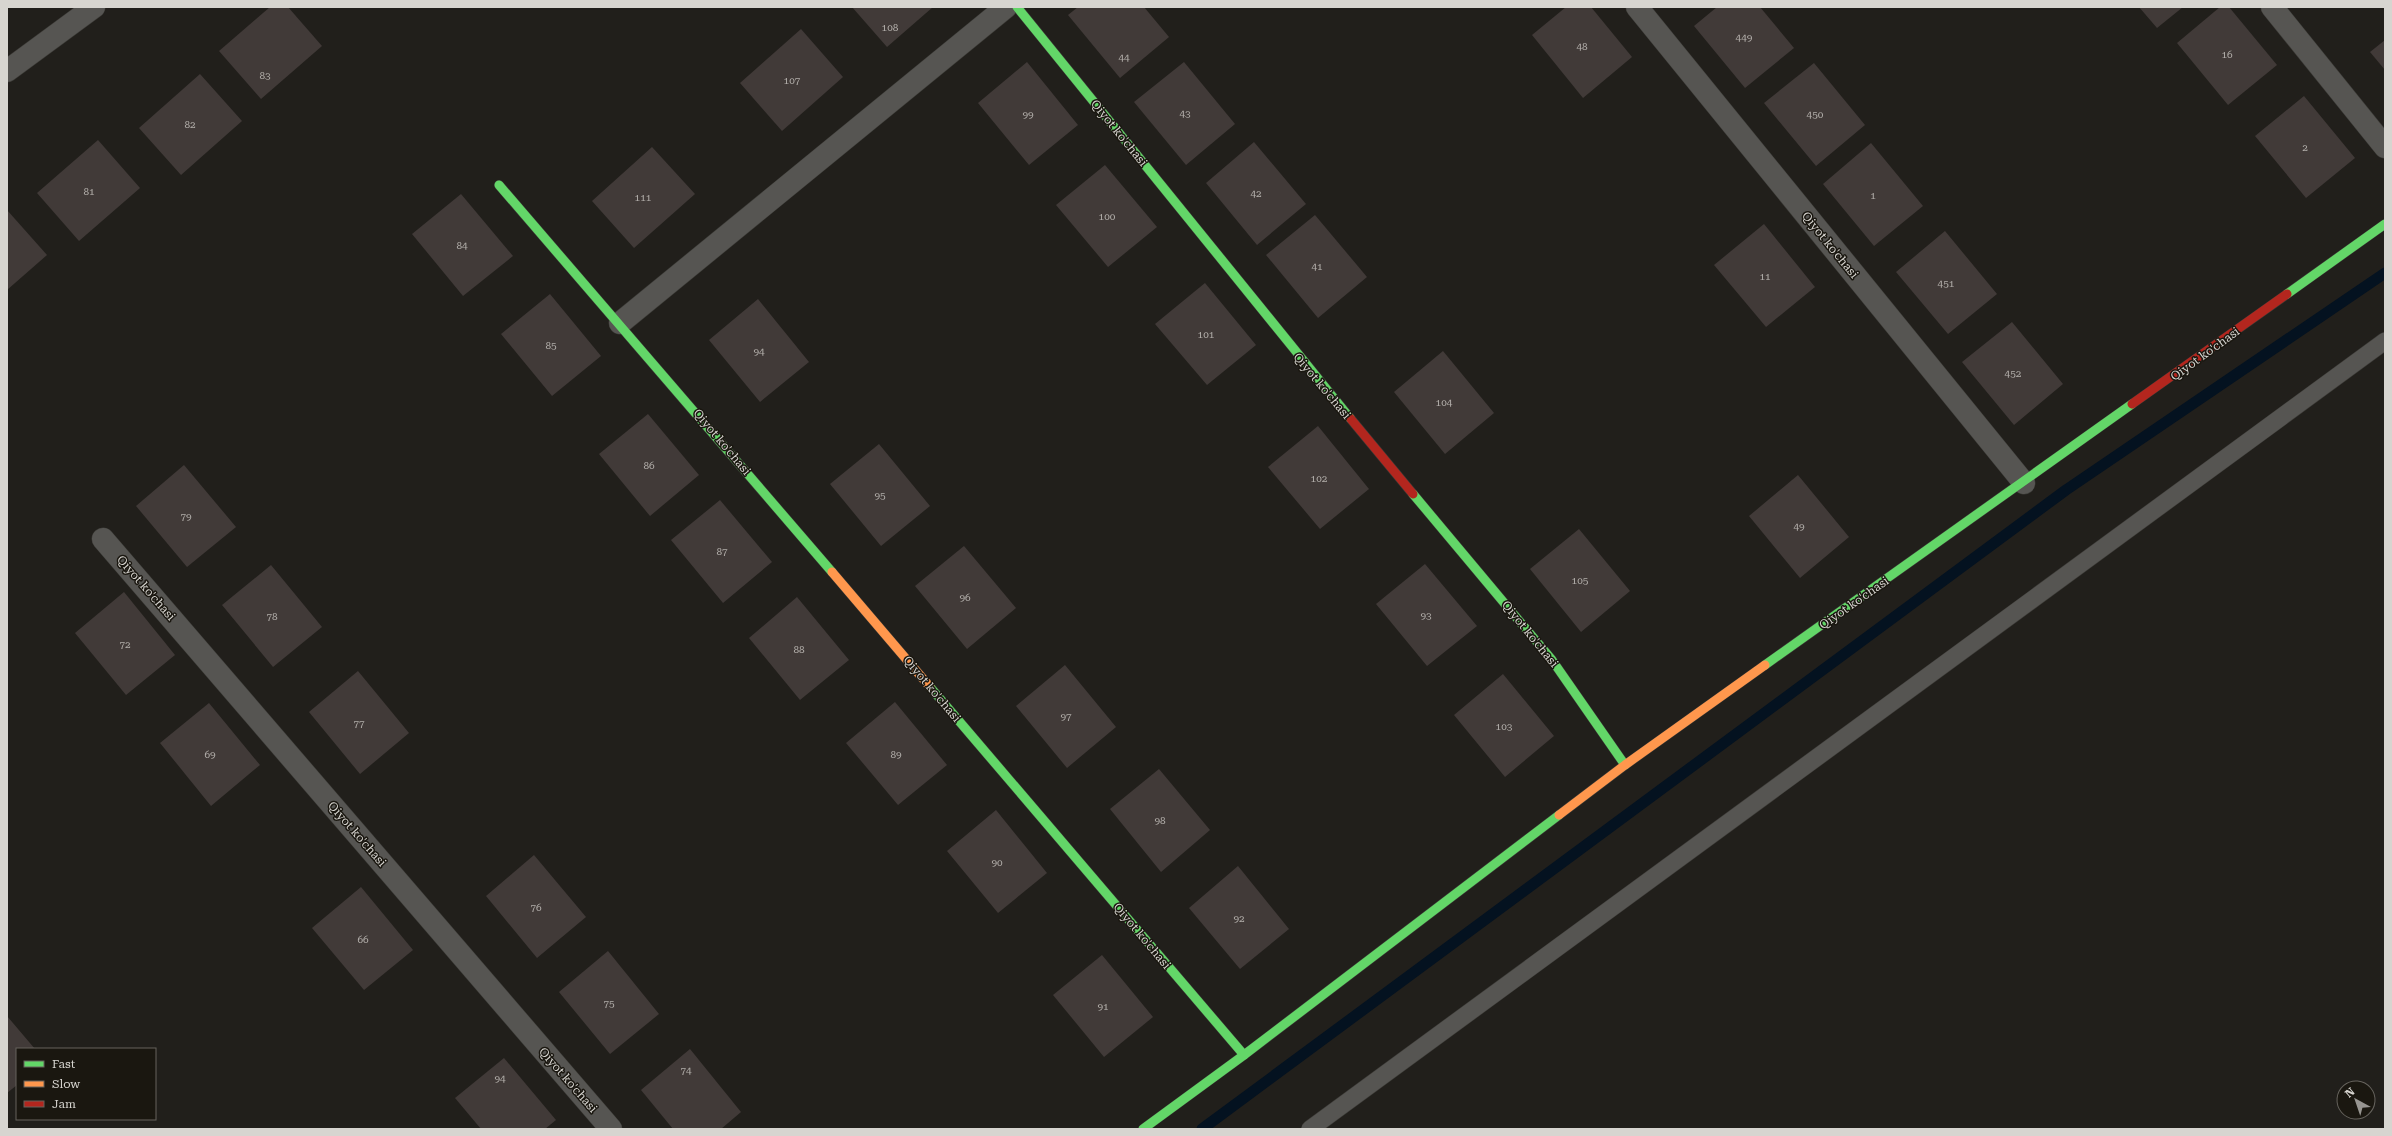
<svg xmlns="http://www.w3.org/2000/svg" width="2392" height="1136" font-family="'Roboto Serif',serif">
<rect width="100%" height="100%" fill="#211f1b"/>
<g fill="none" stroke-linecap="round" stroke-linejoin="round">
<polyline stroke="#041220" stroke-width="11" points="1202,1129 2066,490 2385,273"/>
</g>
<g fill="#413a38">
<polygon points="270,7 288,7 322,46 261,99 219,51"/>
<polygon points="852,7 933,7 887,47"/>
<polygon points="1078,7 1144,7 1169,37 1120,78 1068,15"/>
<polygon points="1566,7 1591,7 1632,57 1583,98 1532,35"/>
<polygon points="1717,7 1760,7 1794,48 1745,88 1694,26"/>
<polygon points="2139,7 2183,7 2157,28"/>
<polygon points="2220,7 2229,7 2277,65 2228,105 2177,43"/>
<polygon points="801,29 843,77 782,131 740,83"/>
<polygon points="2385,40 2385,70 2370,52"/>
<polygon points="1027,62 1078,125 1029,165 978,103"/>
<polygon points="1184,62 1235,124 1186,165 1134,102"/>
<polygon points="1814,63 1865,125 1816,166 1764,103"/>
<polygon points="200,74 242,121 181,175 139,128"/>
<polygon points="2304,96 2355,158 2306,198 2255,136"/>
<polygon points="98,140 140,188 79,241 37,193"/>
<polygon points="1254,142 1306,204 1257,245 1206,183"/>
<polygon points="1871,143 1923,206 1874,246 1823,184"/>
<polygon points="652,147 695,194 634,248 592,201"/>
<polygon points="1105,165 1157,227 1108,267 1056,205"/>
<polygon points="461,194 513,256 463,296 412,234"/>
<polygon points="7,210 47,255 7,290"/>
<polygon points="1315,215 1367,277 1318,318 1266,255"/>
<polygon points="1764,224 1815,287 1766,327 1714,265"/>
<polygon points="1945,231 1997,294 1948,334 1896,272"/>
<polygon points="1205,283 1256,345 1207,385 1155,324"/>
<polygon points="550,294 601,356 552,396 501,334"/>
<polygon points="758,299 809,362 760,402 709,340"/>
<polygon points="2012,322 2063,384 2014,425 1962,362"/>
<polygon points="1443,351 1494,413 1445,454 1394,392"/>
<polygon points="648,414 699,475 650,516 599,454"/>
<polygon points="1318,426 1369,489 1320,529 1268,467"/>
<polygon points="879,444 930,506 881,546 830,484"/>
<polygon points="184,465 236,527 187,567 136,506"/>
<polygon points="1798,475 1849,537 1800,578 1749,516"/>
<polygon points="720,500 772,562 723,603 671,540"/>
<polygon points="1579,529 1630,591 1581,632 1530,569"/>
<polygon points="964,546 1016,608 967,649 915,586"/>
<polygon points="1425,564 1477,626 1427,666 1376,604"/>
<polygon points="271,565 322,627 273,667 222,605"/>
<polygon points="124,592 175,655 126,695 75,633"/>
<polygon points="797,597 849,660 800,700 749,638"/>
<polygon points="1065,665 1116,727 1067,768 1016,706"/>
<polygon points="358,671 409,733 360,774 309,712"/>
<polygon points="1503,674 1554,736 1505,777 1454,715"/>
<polygon points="895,702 947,765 898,805 846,743"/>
<polygon points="209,703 260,765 211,806 160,743"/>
<polygon points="1159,769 1210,830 1161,872 1110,809"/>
<polygon points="996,810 1047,873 998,913 947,851"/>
<polygon points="534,855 586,917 537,958 486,896"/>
<polygon points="1238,866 1289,929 1240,969 1189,908"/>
<polygon points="361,887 413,950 364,990 312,928"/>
<polygon points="608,951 659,1014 610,1054 559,992"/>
<polygon points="1102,955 1153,1017 1104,1057 1053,995"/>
<polygon points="7,1016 35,1049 17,1049 17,1085 7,1093"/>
<polygon points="690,1049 741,1112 721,1129 673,1129 641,1090"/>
<polygon points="504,1058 556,1120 545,1129 481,1129 455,1098"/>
</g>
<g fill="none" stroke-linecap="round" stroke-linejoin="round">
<defs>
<polyline id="lane" points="1310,1129 2385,341"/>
<g id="street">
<polyline points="1637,7 2024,483"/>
<polyline points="2272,7 2385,147"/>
<polyline points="7,71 94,7"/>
<polyline points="620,323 1006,7"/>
<polyline points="103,539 611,1129"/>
</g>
<g id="fast">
<polyline points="1017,7 1350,418"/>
<polyline points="499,185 832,572"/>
<polyline points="2287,294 2385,224"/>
<polyline points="1413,494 1552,660 1625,765"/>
<polyline points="1765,665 2132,404"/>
<polyline points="930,687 1244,1055"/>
<polyline points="1143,1129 1244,1055 1559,815"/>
</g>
<g id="slow">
<polyline points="832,572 930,687"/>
<polyline points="1559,815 1625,765 1765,665"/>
</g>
<g id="jam">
<polyline points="2132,404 2287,294"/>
<polyline points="1350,418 1413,494"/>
</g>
</defs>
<use href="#lane" stroke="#3b3a36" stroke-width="18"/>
<use href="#street" stroke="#3b3a36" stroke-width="23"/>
<use href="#fast" stroke="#3b3a36" stroke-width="10"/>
<use href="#slow" stroke="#3b3a36" stroke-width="10"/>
<use href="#jam" stroke="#3b3a36" stroke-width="10"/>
<use href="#lane" stroke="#565552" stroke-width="17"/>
<use href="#street" stroke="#565552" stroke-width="22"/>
<use href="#fast" stroke="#63d668" stroke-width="9"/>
<use href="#slow" stroke="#ff974d" stroke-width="9"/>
<use href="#jam" stroke="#b3261e" stroke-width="9"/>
</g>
<g text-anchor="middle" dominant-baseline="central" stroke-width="3" stroke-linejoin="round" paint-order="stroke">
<g font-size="10" fill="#b2aeaa">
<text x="890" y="27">108</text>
<text x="1744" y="37">449</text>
<text x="1582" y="46">48</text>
<text x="2227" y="54">16</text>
<text x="1124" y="57">44</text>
<text x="265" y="75">83</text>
<text x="792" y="80">107</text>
<text x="1185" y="113">43</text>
<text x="1028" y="114">99</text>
<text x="1815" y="114">450</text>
<text x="190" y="124">82</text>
<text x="2305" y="147">2</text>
<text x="89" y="191">81</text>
<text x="1256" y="193">42</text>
<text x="1873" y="195">1</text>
<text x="643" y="197">111</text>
<text x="1107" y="216">100</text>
<text x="462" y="245">84</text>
<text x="1317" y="266">41</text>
<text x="1765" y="276">11</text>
<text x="1946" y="283">451</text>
<text x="1206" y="334">101</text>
<text x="551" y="345">85</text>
<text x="759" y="351">94</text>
<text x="2013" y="373">452</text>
<text x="1444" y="402">104</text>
<text x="649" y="465">86</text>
<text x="1319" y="478">102</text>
<text x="880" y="495">95</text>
<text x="186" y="516">79</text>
<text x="1799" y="526">49</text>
<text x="722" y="551">87</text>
<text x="1580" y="580">105</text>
<text x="965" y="597">96</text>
<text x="1426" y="615">93</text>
<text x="272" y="616">78</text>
<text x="125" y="644">72</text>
<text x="799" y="649">88</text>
<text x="1066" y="716">97</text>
<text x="359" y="723">77</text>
<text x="1504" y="726">103</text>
<text x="210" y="754">69</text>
<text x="896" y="754">89</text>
<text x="1160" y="820">98</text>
<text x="997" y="862">90</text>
<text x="536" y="907">76</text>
<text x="1239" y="918">92</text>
<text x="363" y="939">66</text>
<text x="609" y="1003">75</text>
<text x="1103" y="1006">91</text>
<text x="686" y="1070">74</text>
<text x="500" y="1078">94</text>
</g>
<g font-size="12" fill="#d7d5d0" stroke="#1a1710">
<text transform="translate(1119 133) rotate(51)">Qiyot ko'chasi</text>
<text transform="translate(1830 245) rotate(51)">Qiyot ko'chasi</text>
<text transform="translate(2205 354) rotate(-36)">Qiyot ko'chasi</text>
<text transform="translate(1322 386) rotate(50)">Qiyot ko'chasi</text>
<text transform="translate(722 442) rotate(50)">Qiyot ko'chasi</text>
<text transform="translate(146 588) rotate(49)">Qiyot ko'chasi</text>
<text transform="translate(1854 603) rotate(-35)">Qiyot ko'chasi</text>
<text transform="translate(1530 634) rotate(51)">Qiyot ko'chasi</text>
<text transform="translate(932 689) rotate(50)">Qiyot ko'chasi</text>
<text transform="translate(357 834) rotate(49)">Qiyot ko'chasi</text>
<text transform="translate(1142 936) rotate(50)">Qiyot ko'chasi</text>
<text transform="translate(568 1080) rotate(49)">Qiyot ko'chasi</text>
</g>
</g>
<rect width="2392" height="1136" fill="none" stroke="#d7d5d0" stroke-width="16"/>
<rect x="16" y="1048" width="140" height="72" fill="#1a1710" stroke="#66635d"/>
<rect x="24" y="1061" width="20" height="6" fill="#63d668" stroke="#66635d"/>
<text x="52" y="1068" font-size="12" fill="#d7d5d0">Fast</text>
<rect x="24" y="1081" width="20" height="6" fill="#ff974d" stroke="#66635d"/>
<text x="52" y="1088" font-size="12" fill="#d7d5d0">Slow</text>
<rect x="24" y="1101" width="20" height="6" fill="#b3261e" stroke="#66635d"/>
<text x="52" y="1108" font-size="12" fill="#d7d5d0">Jam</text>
<g transform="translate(2356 1100) rotate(320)"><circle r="19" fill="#1a1710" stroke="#66635d"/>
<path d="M0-3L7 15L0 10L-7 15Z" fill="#979591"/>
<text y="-6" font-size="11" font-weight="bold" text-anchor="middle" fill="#d7d5d0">N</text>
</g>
</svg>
